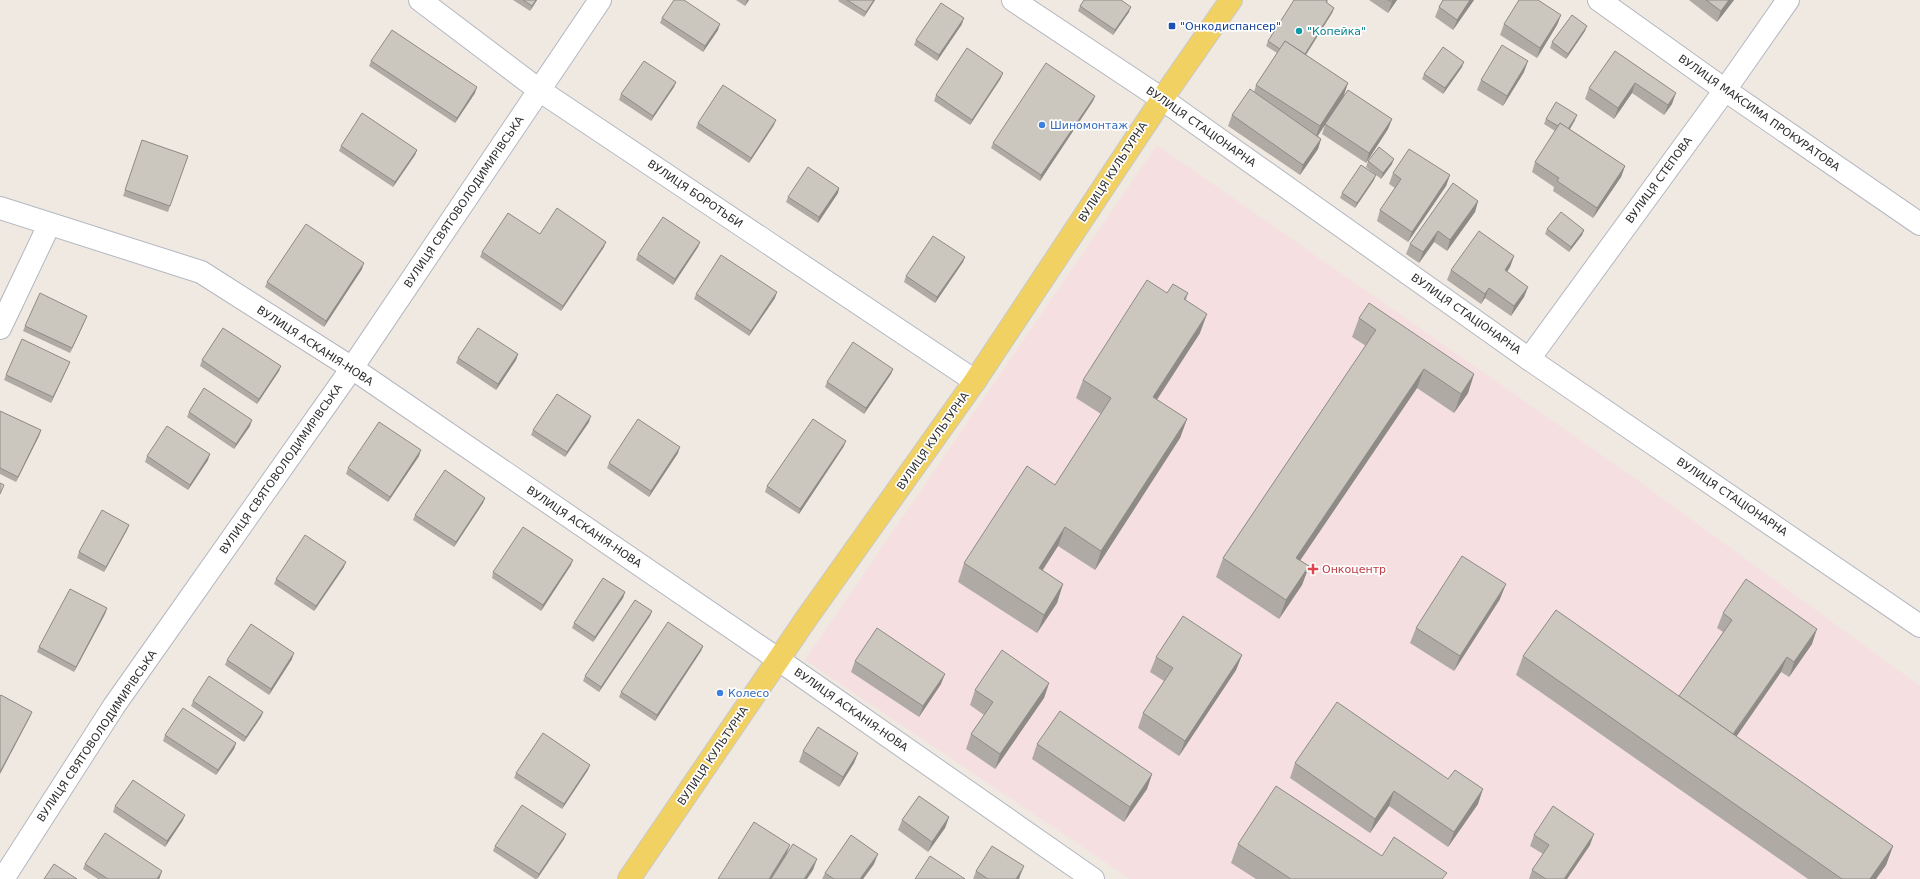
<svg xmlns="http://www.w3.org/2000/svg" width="1920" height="879" font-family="'DejaVu Sans',sans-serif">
<rect width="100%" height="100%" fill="#efe9e1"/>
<polygon fill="#f5dfe0" points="1157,145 1633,477 1920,686 1920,879 1130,879 805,660"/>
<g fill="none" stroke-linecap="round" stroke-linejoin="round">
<defs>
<g id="minor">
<polyline points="420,0 539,90 975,381"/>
<polyline points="1013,0 1162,99 1529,359 1920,626"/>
<polyline points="1599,0 1725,90 1920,224"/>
<polyline points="0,208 201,272 352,368 779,660 1093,879"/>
<polyline points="0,328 49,225"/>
<polyline points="1529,359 1725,90 1788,0"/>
<polyline points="3,879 114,706 352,368 600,0"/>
</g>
<polyline id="primary" points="629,879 806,619 975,381 1162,99 1231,0"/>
</defs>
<use href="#minor" stroke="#b4b7c1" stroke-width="24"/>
<use href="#primary" stroke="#c9c9c9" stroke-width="24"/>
<use href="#minor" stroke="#fff" stroke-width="22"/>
<use href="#primary" stroke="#f2d163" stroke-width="22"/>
</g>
<g fill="#afaba4">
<polygon points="513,0 537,0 530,11"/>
<polygon points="736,0 749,0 745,6"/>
<polygon points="839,0 875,0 864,17 838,1"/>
<polygon points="1328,0 1327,3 1334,8 1332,13 1306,55 1348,83 1343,97 1392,119 1388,129 1366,163 1322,134 1325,125 1318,136 1321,139 1318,149 1300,175 1228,126 1232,115 1254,92 1256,85 1277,53 1266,46 1268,41"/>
<polygon points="1369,0 1397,0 1388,13"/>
<polygon points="1443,0 1474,0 1453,30 1435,17 1439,7"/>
<polygon points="1689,0 1734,0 1717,22"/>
<polygon points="1080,6 1129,12 1113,35 1078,11"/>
<polygon points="1561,15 1557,25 1537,58 1500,35 1504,24"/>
<polygon points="662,18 718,30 703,52 660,23"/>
<polygon points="962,24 937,61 914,45 916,40"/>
<polygon points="1585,31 1566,59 1550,48 1552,42"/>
<polygon points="1615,51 1672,104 1664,115 1632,93 1614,119 1585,99 1589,88"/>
<polygon points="371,61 475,93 455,123 369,66"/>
<polygon points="1462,67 1443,94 1422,79 1424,74"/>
<polygon points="1524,72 1503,106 1477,90 1481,80"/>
<polygon points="1001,78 970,125 934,101 936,95"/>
<polygon points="676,82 674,87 651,121 619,100 621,94"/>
<polygon points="1095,96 1093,101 1040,181 991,148 993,143"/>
<polygon points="1546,119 1575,120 1570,129 1625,166 1621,177 1593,218 1553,191 1554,187 1532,172 1535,162 1555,131 1544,124"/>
<polygon points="698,123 774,125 749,163 696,128"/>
<polygon points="142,140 188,156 168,212 123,196"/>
<polygon points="341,146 417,150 415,155 393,187 339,151"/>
<polygon points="1368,161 1392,164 1381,179 1366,167"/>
<polygon points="1393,173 1450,175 1446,186 1408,242 1377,221 1380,210 1395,188 1389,184"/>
<polygon points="1374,180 1355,208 1340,198 1342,193"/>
<polygon points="839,188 838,193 818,223 786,202 788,197"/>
<polygon points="1478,201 1475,212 1447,251 1434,242 1419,263 1406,254 1410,244"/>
<polygon points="1547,229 1584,230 1582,235 1569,252 1545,234"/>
<polygon points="540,234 604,247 561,311 480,257 482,252"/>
<polygon points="700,242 698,247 673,285 636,260 638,254"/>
<polygon points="1514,256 1510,267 1507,272 1528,287 1524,297 1511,316 1485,298 1481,304 1447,280 1451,270"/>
<polygon points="965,257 963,262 935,303 904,282 906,276"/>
<polygon points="362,269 324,327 265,287 267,282"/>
<polygon points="1167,293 1188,293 1186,300 1200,333 1157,400 1187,419 1180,438 1095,570 1058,546 1042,570 1063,584 1057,603 1037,633 958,582 964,563 1055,485 1101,414 1076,398 1083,380"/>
<polygon points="696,294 775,298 749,336 694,299"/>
<polygon points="1359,318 1474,374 1468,393 1454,413 1417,388 1300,560 1309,566 1302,585 1279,619 1216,577 1223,558 1366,346 1352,337"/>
<polygon points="85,321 70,353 23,331 25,326"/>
<polygon points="518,354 516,360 496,390 456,363 458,358"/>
<polygon points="202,360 281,366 279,371 257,404 200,366"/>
<polygon points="70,362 51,403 4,380 6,375"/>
<polygon points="893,369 891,374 864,414 825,387 827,382"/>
<polygon points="0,411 41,430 39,436 16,482 0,474"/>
<polygon points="189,412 250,426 234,449 187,417"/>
<polygon points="589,422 565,457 531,435 533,430"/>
<polygon points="844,446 799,514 765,492 767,486"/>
<polygon points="678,453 649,497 607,468 609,463"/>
<polygon points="147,456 208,460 188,490 145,462"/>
<polygon points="419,456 388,502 346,474 348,468"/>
<polygon points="485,498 483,503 454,547 413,520 415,515"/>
<polygon points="129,525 127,530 104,572 77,558 79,552"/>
<polygon points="571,565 541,611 492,578 493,572"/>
<polygon points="344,567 314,611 274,584 276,579"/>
<polygon points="625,592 623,598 593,642 572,628 574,623"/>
<polygon points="1500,599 1454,671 1410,643 1416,628"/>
<polygon points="107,608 105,614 74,672 37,652 39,647"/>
<polygon points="652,611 650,616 599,692 583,681 585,676"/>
<polygon points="1723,613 1812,644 1789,677 1781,672 1736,737 1893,846 1886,865 1876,879 1808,879 1516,675 1523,656 1679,696 1723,632 1717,628"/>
<polygon points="703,646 701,651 655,721 619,697 621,692"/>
<polygon points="1242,655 1236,670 1179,756 1138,728 1143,713 1164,681 1150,672 1156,657"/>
<polygon points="292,659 269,695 225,665 227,660"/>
<polygon points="855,661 941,684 919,717 851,672"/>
<polygon points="1049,683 1044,698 995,769 966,749 971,734 984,715 970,705 975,690"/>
<polygon points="193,701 263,712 261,717 244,742 191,706"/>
<polygon points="165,735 236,743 234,749 216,775 163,741"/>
<polygon points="1037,744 1152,774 1147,789 1124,822 1032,759"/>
<polygon points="803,751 858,753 854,763 839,787 799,762"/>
<polygon points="1295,763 1478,804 1448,847 1389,806 1370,833 1290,778"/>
<polygon points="588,770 562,809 514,778 516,773"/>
<polygon points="115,806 183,820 165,847 113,812"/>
<polygon points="949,817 945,828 928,852 898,830 902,820"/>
<polygon points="1534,835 1590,845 1567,879 1529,879 1532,870 1543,854 1530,846"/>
<polygon points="564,839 537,879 535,879 493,851 495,846"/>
<polygon points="1238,844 1382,856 1444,879 1256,879 1231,863"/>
<polygon points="85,864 160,877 159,879 98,879 83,869"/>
<polygon points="874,864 863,879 822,879 825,873"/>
<polygon points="976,871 1020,876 1019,879 973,879"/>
</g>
<g fill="#8e8b86">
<polygon points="536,0 537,0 530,11 532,6"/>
<polygon points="747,0 749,0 745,6"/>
<polygon points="874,0 875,0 864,17 866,12"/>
<polygon points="1393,0 1397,0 1388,13 1392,2"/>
<polygon points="1470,0 1474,0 1453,30 1457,20"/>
<polygon points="1729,0 1734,0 1717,22 1721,11"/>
<polygon points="1131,7 1129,12 1113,35 1115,30"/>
<polygon points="1334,8 1332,13 1298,67 1300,61"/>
<polygon points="1561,15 1557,25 1537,58 1540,48"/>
<polygon points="964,18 962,24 937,61 939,55"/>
<polygon points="720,24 718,30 703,52 705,46"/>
<polygon points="1587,26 1585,31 1566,59 1568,54"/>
<polygon points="1528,61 1524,72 1503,106 1507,96"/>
<polygon points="1464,62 1462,67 1443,94 1445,88"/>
<polygon points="1003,73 1001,78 970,125 972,120"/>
<polygon points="676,82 674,87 651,121 653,116"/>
<polygon points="1348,83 1343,98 1314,141 1320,126"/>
<polygon points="1635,83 1632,93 1614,119 1618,108"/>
<polygon points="477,87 475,93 455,123 457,118"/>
<polygon points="1676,93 1672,104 1664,115 1668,105"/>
<polygon points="1095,96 1093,101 1040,181 1041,175"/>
<polygon points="1577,115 1575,120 1565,137 1567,131"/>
<polygon points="1392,119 1388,129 1366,163 1369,153"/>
<polygon points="776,120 774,125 749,163 751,158"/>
<polygon points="1321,139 1318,149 1300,175 1303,165"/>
<polygon points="417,150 415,155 393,187 395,182"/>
<polygon points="1394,159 1392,164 1381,179 1383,173"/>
<polygon points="1625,166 1621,177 1593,218 1597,208"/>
<polygon points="1376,175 1374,180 1355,208 1357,203"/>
<polygon points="1450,175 1446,186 1408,242 1412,232"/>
<polygon points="839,188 838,193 818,223 819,217"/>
<polygon points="1478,201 1475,212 1447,251 1450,240"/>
<polygon points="1584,230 1582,235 1569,252 1571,247"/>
<polygon points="1438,231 1434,242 1419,263 1423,252"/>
<polygon points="606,242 604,247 561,311 563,306"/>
<polygon points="700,242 698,247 673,285 675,279"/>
<polygon points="1514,256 1510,267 1501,281 1505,270"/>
<polygon points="965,257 963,262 935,303 937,297"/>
<polygon points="364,263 362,269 324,327 326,321"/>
<polygon points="1528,287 1524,297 1511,316 1514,306"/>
<polygon points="1489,288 1485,298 1481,304 1485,294"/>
<polygon points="777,292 775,298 749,336 751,331"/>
<polygon points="1207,314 1200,333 1146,416 1153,397"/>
<polygon points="87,316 85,321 70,353 72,348"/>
<polygon points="518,354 516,360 496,390 498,384"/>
<polygon points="70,362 68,367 51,403 53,397"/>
<polygon points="281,366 279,371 257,404 259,399"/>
<polygon points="893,369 891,374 864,414 866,408"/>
<polygon points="1424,369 1417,388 1289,577 1296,558"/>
<polygon points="1474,374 1468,393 1454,413 1461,394"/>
<polygon points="591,416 589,422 565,457 567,452"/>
<polygon points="1187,419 1180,438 1095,570 1101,551"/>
<polygon points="252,420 250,426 234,449 236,444"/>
<polygon points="41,430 39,436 16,482 18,477"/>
<polygon points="846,441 844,446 799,514 800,509"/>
<polygon points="680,447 678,453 649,497 651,491"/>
<polygon points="421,450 419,456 388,502 390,497"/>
<polygon points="210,454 208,460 188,490 190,485"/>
<polygon points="485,498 483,503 454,547 456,542"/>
<polygon points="129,525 127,530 104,572 106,567"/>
<polygon points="1065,527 1058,546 1032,587 1039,568"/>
<polygon points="573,560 571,565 541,611 543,605"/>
<polygon points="346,562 344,567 314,611 316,606"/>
<polygon points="1309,566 1302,585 1279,619 1286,600"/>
<polygon points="1063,584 1057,603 1037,633 1044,615"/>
<polygon points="1506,584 1500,599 1454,671 1460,656"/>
<polygon points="625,592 623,598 593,642 595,637"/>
<polygon points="107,608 105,614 74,672 76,667"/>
<polygon points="652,611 650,616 599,692 601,687"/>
<polygon points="1817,629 1812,644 1789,677 1794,662"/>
<polygon points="703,646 701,651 655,721 657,715"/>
<polygon points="294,653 292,659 269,695 271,689"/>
<polygon points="1242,655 1236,670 1179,756 1185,741"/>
<polygon points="1787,657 1781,672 1725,753 1731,738"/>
<polygon points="945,674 941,684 919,717 923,706"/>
<polygon points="1049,683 1044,698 995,769 1000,754"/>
<polygon points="32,712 30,717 0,774 0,772"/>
<polygon points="263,712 261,717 244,742 246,737"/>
<polygon points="236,743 234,749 216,775 218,770"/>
<polygon points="858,753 854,763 839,787 843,777"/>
<polygon points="590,765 588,770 562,809 564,804"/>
<polygon points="1152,774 1147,789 1124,822 1130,807"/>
<polygon points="1483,789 1478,804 1448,847 1454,832"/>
<polygon points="1394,791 1389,806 1370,833 1375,819"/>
<polygon points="185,815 183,820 165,847 167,841"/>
<polygon points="949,817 945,828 928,852 932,842"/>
<polygon points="566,834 564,839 537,879 539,874"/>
<polygon points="1594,834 1590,845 1567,879 1564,879"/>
<polygon points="790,845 786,855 771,879 769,879"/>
<polygon points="1893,846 1886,865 1876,879 1870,879"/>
<polygon points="878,854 874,864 863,879 860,879"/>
<polygon points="817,859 813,870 807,879 804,879"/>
<polygon points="1024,866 1020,876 1019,879 1016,879"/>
<polygon points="162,871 160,877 159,879 157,879"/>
</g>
<g fill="#cbc7bf" stroke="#8e8b86">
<polygon points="523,0 536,0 532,6"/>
<polygon points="674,0 684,0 720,24 705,46 662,18"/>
<polygon points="847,0 874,0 866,12"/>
<polygon points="1084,0 1121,0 1131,7 1115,30 1080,6"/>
<polygon points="1294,0 1327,0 1326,2 1334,8 1305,54 1285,41 1280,49 1268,41"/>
<polygon points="1388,0 1393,0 1392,2"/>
<polygon points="1443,0 1470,0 1457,20 1439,7"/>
<polygon points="1519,0 1538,0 1561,15 1540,48 1504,24"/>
<polygon points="1706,0 1729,0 1721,11"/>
<polygon points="941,3 964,18 939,55 916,40"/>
<polygon points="1572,15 1587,26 1568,54 1552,42"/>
<polygon points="392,30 477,87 457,118 371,61"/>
<polygon points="1285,41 1348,83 1320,126 1256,85"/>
<polygon points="1502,45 1528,61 1507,96 1481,80"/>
<polygon points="1443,47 1464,62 1445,88 1424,74"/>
<polygon points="967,48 1003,73 972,120 936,95"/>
<polygon points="1615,51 1676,93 1668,105 1635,83 1618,108 1589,88"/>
<polygon points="644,61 676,82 653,116 621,94"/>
<polygon points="1046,63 1095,96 1041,175 993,143"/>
<polygon points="723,85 776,120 751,158 698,123"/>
<polygon points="1250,89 1321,139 1303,165 1232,115"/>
<polygon points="1348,90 1392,119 1369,153 1325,124"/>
<polygon points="1556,102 1577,115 1568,129 1560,123 1558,126 1546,119"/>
<polygon points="362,113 417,150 395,182 341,146"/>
<polygon points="1560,123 1625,166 1597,208 1557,181 1559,178 1535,162"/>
<polygon points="142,140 188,156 170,206 125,190"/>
<polygon points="1379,147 1394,159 1383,173 1368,161"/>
<polygon points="1409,149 1450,175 1412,232 1380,210 1401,179 1393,173"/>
<polygon points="1361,165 1376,175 1357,203 1342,193"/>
<polygon points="808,167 839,188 819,217 788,197"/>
<polygon points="1453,183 1478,201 1450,240 1438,231 1423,252 1410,244"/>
<polygon points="557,208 606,242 563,306 482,252 508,213 540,234"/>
<polygon points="1561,212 1584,230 1571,247 1547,229"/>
<polygon points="663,217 700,242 675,279 638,254"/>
<polygon points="306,224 364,263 326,321 267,282"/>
<polygon points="1479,231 1514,256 1505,270 1528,287 1514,306 1489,288 1485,294 1451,270"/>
<polygon points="933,236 965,257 937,297 906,276"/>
<polygon points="721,255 777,292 751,331 696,294"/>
<polygon points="1147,280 1167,293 1173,284 1188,293 1184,299 1207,314 1153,397 1187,419 1101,551 1065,527 1039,568 1063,584 1044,615 964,563 1027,466 1055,485 1111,398 1083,380"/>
<polygon points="40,293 87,316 72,348 25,326"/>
<polygon points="1369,303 1474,374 1461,394 1424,369 1296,558 1309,566 1286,600 1223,558 1376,330 1359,318"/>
<polygon points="223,328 281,366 259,399 202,360"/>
<polygon points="478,328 518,354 498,384 458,358"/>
<polygon points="22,339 70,362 53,397 6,375"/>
<polygon points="853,342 893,369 866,408 827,382"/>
<polygon points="204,388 252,420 236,444 189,412"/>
<polygon points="557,394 591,416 567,452 533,430"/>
<polygon points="0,411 41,430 18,477 0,468"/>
<polygon points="638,419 680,447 651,491 609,463"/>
<polygon points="813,419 846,441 800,509 767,486"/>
<polygon points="379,422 421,450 390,497 348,468"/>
<polygon points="167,426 210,454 190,485 147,456"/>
<polygon points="445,470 485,498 456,542 415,515"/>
<polygon points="0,483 4,485 0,494"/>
<polygon points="102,510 129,525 106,567 79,552"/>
<polygon points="523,527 573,560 543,605 493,572"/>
<polygon points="305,535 346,562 316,606 276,579"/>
<polygon points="1462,556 1506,584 1460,656 1416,628"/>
<polygon points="603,578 625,592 595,637 574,623"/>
<polygon points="1746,579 1817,629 1794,662 1787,657 1733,734 1679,696 1732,620 1723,613"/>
<polygon points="70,589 107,608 76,667 39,647"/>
<polygon points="635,600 652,611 601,687 585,676"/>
<polygon points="1556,610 1893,846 1870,879 1842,879 1523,656"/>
<polygon points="1183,616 1242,655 1185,741 1143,713 1173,668 1156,657"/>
<polygon points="668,622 703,646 657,715 621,692"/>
<polygon points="251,624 294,653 271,689 227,660"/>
<polygon points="877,628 945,674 923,706 855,661"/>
<polygon points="1002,650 1049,683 1000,754 971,734 993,702 975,690"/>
<polygon points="209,676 263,712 246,737 193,701"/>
<polygon points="1,695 32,712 0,772 0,696"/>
<polygon points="1337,702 1448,779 1455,770 1483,789 1454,832 1394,791 1375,819 1295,763"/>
<polygon points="183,708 236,743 218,770 165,735"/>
<polygon points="1060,711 1152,774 1130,807 1037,744"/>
<polygon points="818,727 858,753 843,777 803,751"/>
<polygon points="543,733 590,765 564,804 516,773"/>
<polygon points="133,780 185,815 167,841 115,806"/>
<polygon points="1276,786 1382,856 1394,837 1447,873 1442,879 1291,879 1238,844"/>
<polygon points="919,796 949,817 932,842 902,820"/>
<polygon points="522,805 566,834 539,874 495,846"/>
<polygon points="1553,806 1594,834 1564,879 1546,879 1532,870 1549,845 1534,835"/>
<polygon points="754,822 790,845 769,879 718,879"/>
<polygon points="105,833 162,871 157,879 108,879 85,864"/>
<polygon points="851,835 878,854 860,879 834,879 825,873"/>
<polygon points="793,844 817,859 804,879 771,879"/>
<polygon points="992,846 1024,866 1016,879 988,879 976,871"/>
<polygon points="930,856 965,879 915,879"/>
<polygon points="54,864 77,879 44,879"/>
</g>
<rect fill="#1a4fb4" stroke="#fff" stroke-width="1.5" x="1168" y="22" width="8" height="8" rx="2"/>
<circle fill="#0f9aa8" stroke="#fff" stroke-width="1.5" cx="1299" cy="31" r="4"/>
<g fill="#3f7fe0" stroke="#fff" stroke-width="1.5">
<circle cx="1042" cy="125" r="4"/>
<circle cx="720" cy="693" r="4"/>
</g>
<path fill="#e0444e" stroke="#fff" stroke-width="1.5" d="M1311 563h4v4h4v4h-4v4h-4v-4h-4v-4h4z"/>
<g text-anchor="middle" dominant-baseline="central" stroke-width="3.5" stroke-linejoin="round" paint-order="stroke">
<g font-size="11" fill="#164399" stroke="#fff" text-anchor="start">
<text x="1180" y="26">"Онкодиспансер"</text>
</g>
<g font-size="11" fill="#0d838f" stroke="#fff" text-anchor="start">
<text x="1307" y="31">"Копейка"</text>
</g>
<g font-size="11" fill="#2e2e2e" stroke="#fff">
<text transform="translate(1759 113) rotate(35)">ВУЛИЦЯ МАКСИМА ПРОКУРАТОВА</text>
<text transform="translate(1201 127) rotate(35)">ВУЛИЦЯ СТАЦІОНАРНА</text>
<text transform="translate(1113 172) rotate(-57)">ВУЛИЦЯ КУЛЬТУРНА</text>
<text transform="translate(1659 180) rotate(-54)">ВУЛИЦЯ СТЕПОВА</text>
<text transform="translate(695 194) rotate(34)">ВУЛИЦЯ БОРОТЬБИ</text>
<text transform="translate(464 202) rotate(-56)">ВУЛИЦЯ СВЯТОВОЛОДИМИРІВСЬКА</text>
<text transform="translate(1466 314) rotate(35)">ВУЛИЦЯ СТАЦІОНАРНА</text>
<text transform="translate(315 346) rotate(33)">ВУЛИЦЯ АСКАНІЯ-НОВА</text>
<text transform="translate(933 441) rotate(-55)">ВУЛИЦЯ КУЛЬТУРНА</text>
<text transform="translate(281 469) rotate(-55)">ВУЛИЦЯ СВЯТОВОЛОДИМИРІВСЬКА</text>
<text transform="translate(1732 497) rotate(34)">ВУЛИЦЯ СТАЦІОНАРНА</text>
<text transform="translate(584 527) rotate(34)">ВУЛИЦЯ АСКАНІЯ-НОВА</text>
<text transform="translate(851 710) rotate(35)">ВУЛИЦЯ АСКАНІЯ-НОВА</text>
<text transform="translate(97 736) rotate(-56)">ВУЛИЦЯ СВЯТОВОЛОДИМИРІВСЬКА</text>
<text transform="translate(713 756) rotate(-56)">ВУЛИЦЯ КУЛЬТУРНА</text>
</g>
<g font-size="11" fill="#366cbe" stroke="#fff" text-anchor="start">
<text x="1050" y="125">Шиномонтаж</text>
<text x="728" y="693">Колесо</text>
</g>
<g font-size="11" fill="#be3a42" stroke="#fff" text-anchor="start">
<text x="1322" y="569">Онкоцентр</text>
</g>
</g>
</svg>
